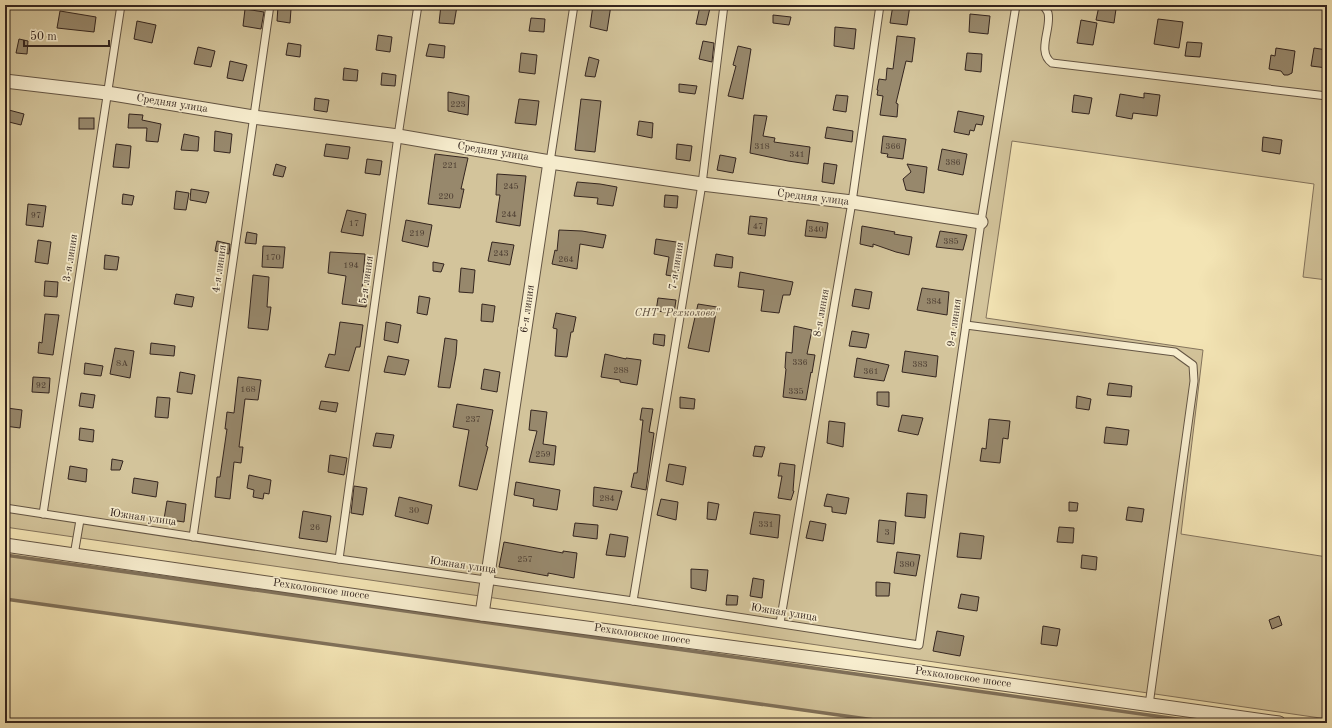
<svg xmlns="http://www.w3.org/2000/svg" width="1332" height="728" font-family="'Old Standard TT',serif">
<rect width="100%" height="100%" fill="#f3e4b4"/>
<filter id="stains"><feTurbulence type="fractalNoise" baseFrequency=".005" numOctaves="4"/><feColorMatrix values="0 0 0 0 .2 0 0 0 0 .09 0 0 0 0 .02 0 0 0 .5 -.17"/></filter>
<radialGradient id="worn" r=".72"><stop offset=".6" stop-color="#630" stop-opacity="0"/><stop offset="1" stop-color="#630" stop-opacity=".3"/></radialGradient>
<g fill="#d3c49b" stroke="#84745d">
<polygon points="5,5 1327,5 1327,280 1303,277 1314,184 1012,141 986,318 1203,350 1181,534 1327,557 1327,719 5,527"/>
<polygon points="5,555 1206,723 896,723 5,599"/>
</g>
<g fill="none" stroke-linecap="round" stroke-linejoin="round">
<g stroke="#80715a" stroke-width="3.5">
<polyline points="5,555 1206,723"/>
<polyline points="5,599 896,723"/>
</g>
</g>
<g fill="#97886c" stroke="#34251f">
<polygon points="441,5 457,6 454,24 439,23"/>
<polygon points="593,5 611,5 607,31 590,27"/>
<polygon points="893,5 910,5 907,25 890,23"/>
<polygon points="278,6 291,9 290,23 277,21"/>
<polygon points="700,6 710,8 706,25 696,24"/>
<polygon points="1099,6 1116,9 1114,23 1096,20"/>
<polygon points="245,9 264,12 261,29 243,26"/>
<polygon points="60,11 96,17 94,32 57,28"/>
<polygon points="970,14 990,16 988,34 969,32"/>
<polygon points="773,15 791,17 789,25 773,23"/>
<polygon points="531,18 545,19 544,32 529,31"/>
<polygon points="1158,19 1183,22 1179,48 1154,44"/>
<polygon points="1081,20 1097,23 1093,45 1077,43"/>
<polygon points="137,21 156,25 152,43 134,39"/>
<polygon points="835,27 856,29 854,49 834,46"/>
<polygon points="378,35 392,37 390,52 376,50"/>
<polygon points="897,36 915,38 912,62 906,61 896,103 898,104 897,117 880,115 883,96 877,95 878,90 877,90 879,79 886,80 887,68 893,69"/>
<polygon points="19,39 28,41 27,54 16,53"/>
<polygon points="703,41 714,43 712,62 699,59"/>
<polygon points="1187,42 1202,43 1200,57 1185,56"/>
<polygon points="288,43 301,45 300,57 286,55"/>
<polygon points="429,44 445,46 444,58 426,56"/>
<polygon points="738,46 751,49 743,99 728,96 736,66 733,65"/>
<polygon points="198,47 215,51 211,67 194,64"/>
<polygon points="1276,48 1295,51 1292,73 1288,75 1284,75 1281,71 1269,69 1271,55 1275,56"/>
<polygon points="1314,48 1327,50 1327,68 1311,66"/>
<polygon points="521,53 537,55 535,74 519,72"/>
<polygon points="967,53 982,54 981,72 965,70"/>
<polygon points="589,57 599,60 595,77 585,76"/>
<polygon points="230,61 247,65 243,81 227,78"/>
<polygon points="344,68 358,70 357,81 343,80"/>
<polygon points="382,73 396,75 395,86 381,85"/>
<polygon points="679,84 697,86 695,94 679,92"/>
<polygon points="448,92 469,96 468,115 448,111"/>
<polygon points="1144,93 1160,95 1157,116 1133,113 1132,119 1116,116 1120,94 1144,98"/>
<polygon points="836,95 848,96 846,112 833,110"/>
<polygon points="1074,95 1092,98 1089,114 1072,112"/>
<polygon points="315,98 329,100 327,112 314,110"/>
<polygon points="519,99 539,101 536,125 515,123"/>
<polygon points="581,99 601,101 595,152 575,150"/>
<polygon points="5,109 24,114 21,125 5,121"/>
<polygon points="958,111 984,116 982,125 976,124 974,131 970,130 969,135 954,132"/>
<polygon points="129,114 143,115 142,120 161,124 158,142 146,141 147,128 128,128"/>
<polygon points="754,115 767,116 763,136 775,138 774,142 810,147 808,164 788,161 750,153"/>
<rect x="79" y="118" width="15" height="11"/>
<polygon points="639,121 653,123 652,138 637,135"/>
<polygon points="827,127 853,131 852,142 825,138"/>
<polygon points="215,131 232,134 230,153 214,151"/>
<polygon points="184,134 199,137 198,151 181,150"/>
<polygon points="883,136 906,139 903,159 887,157 888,154 881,153"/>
<polygon points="1263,137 1282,140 1280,154 1262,151"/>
<polygon points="116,144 131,146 129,168 113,167"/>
<polygon points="326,144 350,147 348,159 324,156"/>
<polygon points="677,144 692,146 690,161 676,159"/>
<polygon points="942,149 967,154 963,175 938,170"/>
<polygon points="435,154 468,158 461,189 464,189 460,208 428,204"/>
<polygon points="720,155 736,158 733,173 717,170"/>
<polygon points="367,159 382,161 380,175 365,173"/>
<polygon points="824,163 837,165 834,184 822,182"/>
<polygon points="276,164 286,167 283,177 273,175"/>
<polygon points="907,164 927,167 924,193 906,190 903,179 911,172"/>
<polygon points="497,174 526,176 520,226 496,222 500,195 496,195"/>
<polygon points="577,182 600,184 617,187 613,206 597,204 598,198 574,196"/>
<polygon points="191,189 209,192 206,203 190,200"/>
<polygon points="176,191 189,193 186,210 174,209"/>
<polygon points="123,194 134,196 132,205 122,204"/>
<polygon points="665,195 678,196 677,208 664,207"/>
<polygon points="28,204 46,206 43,227 26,225"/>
<polygon points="347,210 366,214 363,236 341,232"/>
<polygon points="750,216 767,218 765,236 748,234"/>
<polygon points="406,220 432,225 428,247 402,241"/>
<polygon points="807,220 828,223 826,238 805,236"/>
<polygon points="862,226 895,232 894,234 912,237 909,255 896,252 873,244 873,247 860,244"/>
<polygon points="559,230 582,231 606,235 603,248 580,244 577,269 552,264 555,250 557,251"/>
<polygon points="940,231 967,235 963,250 936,247"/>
<polygon points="247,232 257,234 256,244 245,243"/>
<polygon points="656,239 683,243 678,277 666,275 669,257 654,254"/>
<polygon points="38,240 51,242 48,264 35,262"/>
<polygon points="217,241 230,244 229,254 215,251"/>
<polygon points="492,242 514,245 510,265 488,261"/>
<polygon points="263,246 285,247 283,268 262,267"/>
<polygon points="330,252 365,254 362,290 368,290 366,307 342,304 346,276 328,273"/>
<polygon points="716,254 733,257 732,268 714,266"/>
<polygon points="105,255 119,257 117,270 104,269"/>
<polygon points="433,262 444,264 441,272 433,271"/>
<polygon points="461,268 475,270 473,293 459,292"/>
<polygon points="740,272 793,282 790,295 783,295 779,313 761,311 764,290 738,287"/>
<polygon points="253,275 269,277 267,307 271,307 268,330 248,328"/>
<polygon points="45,281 58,282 57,297 44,296"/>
<polygon points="922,288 949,292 947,315 917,310"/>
<polygon points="855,289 872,292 869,309 852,306"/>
<polygon points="176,294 194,297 192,307 174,304"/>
<polygon points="419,296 430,298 427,315 417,313"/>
<polygon points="658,298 676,300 674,313 656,311"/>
<polygon points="482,304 495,306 493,322 481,321"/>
<polygon points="698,304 717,307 709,352 688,348"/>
<polygon points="556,313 576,317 573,332 571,332 567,357 555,356 557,329 553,328"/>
<polygon points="45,314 59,315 53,355 38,353 39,342 42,343"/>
<polygon points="340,322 363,325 360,347 356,347 349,371 325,367 329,354 335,355"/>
<polygon points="386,322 401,325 398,343 384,340"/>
<polygon points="794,326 812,330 807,354 815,355 812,373 811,372 806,400 783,397 786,369 785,368 786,352 792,353"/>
<polygon points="852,331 869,334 866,348 849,346"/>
<polygon points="654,334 665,335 664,346 653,344"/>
<polygon points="445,338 457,340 456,355 450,388 438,387"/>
<polygon points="151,343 175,346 174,356 150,354"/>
<polygon points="115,348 134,351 130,378 110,374"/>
<polygon points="905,351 938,356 936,377 902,372"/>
<polygon points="605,354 626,359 626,358 641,360 637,385 620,382 620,380 601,377"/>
<polygon points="388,356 409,360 405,375 384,372"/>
<polygon points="857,358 889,365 884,381 854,377"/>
<polygon points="85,363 103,366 101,376 84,374"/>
<polygon points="484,369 500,372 497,392 481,389"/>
<polygon points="180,372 195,375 192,394 177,392"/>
<polygon points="33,377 50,378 49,393 32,392"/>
<polygon points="238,377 261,380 258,400 245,399 239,447 243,447 241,463 234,462 230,499 215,497 217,477 220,477 227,429 225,429 227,412 234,413"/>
<polygon points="1109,383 1132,386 1131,397 1107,395"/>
<polygon points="877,392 889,392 889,407 877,405"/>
<polygon points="81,393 95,395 93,408 79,406"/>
<polygon points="1077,396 1091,399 1089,410 1076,408"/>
<polygon points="157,397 170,398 168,418 155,417"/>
<polygon points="680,397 695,399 694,409 680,408"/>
<polygon points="321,401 338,403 336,412 319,409"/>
<polygon points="457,404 493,410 486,446 488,447 477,490 459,486 469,430 453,427"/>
<polygon points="7,408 22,410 20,428 5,426"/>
<polygon points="642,408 653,409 649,432 654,433 646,490 631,487 634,473 637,473 643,420 640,420"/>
<polygon points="531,410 547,412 543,444 556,446 554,465 529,462 537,431 529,430"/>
<polygon points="902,415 923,418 918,435 898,431"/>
<polygon points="989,419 1010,421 1008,439 1003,438 1000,463 980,461 982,448 986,449"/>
<polygon points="829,421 845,423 843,447 827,443"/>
<polygon points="1106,427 1129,430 1127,445 1104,443"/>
<polygon points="80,428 94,430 93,442 79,440"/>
<polygon points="376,433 394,435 391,448 373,446"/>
<polygon points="755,446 765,447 762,457 753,456"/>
<polygon points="330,455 347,458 344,475 328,472"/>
<polygon points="112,459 123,461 120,470 111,470"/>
<polygon points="780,463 795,465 793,491 794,491 791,500 778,498 782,476 778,476"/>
<polygon points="669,464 686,467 683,485 666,481"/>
<polygon points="70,466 87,469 86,482 68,479"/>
<polygon points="249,475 271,480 269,494 264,493 263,499 253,497 254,490 247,488"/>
<polygon points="134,478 158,482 156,497 132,493"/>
<polygon points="516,482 560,490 557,510 533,506 534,499 514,495"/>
<polygon points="354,486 367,488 363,515 351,513"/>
<polygon points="594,487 622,491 617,510 593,506"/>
<polygon points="907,493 927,495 925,518 905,516"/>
<polygon points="827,494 849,498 846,514 832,512 832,507 824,506"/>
<polygon points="399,497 432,505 428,524 395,516"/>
<polygon points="661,499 678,502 676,520 657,515"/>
<polygon points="167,501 186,504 184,522 164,519"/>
<polygon points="708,502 719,504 716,520 707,519"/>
<polygon points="1069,502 1078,503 1077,511 1069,511"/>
<polygon points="1128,507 1144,509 1142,522 1126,520"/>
<polygon points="303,511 331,516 327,542 299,538"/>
<polygon points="754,512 780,515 778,538 750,534"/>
<polygon points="879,520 896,522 894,544 877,542"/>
<polygon points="810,521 826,524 823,541 806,538"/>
<polygon points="575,523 598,525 597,539 573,536"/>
<polygon points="1059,527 1074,528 1073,543 1057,542"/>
<polygon points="960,533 984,536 981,559 957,557"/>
<polygon points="610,534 628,537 625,557 606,555"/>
<polygon points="504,542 563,553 563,551 577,553 574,578 548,573 548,576 499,567"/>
<polygon points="897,552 920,555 916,576 894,573"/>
<polygon points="1082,555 1097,557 1096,570 1081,568"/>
<polygon points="691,569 708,570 706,591 691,588"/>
<polygon points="753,578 764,580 762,598 750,596"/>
<polygon points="876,582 890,583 889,596 876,596"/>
<polygon points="961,594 979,597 977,611 958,608"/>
<polygon points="727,595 738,596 737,605 726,605"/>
<polygon points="1279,616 1282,625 1272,629 1269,620"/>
<polygon points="1043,626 1060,629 1057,646 1041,644"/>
<polygon points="937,631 964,636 960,656 933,651"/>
</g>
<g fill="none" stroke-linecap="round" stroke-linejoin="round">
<defs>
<g id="service">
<path d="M1043,5C1045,8 1047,10 1048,13C1052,28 1036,52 1052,63L1327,96"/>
<polyline points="550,162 574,5"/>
<polyline points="966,325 1175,352 1193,365 1194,381 1149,705"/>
<polyline points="5,508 339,559 633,601 919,645 981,222 1016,5"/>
<polyline points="43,514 121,5"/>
<polyline points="193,537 270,5"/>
<polyline points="74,555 80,520"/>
<polyline points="339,559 398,136 418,5"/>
<polyline points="633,601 702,184 724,5"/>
<polyline points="780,623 852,202 880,5"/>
</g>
<g id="minor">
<polyline points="5,81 107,93 253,117 398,136 550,162 702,184 852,202 981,222"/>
<polyline points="5,545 482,614 918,672 1279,723"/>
<polyline points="482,614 550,162"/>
</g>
</defs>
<use href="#service" stroke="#645544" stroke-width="9"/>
<use href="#minor" stroke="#645544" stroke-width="15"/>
<use href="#service" stroke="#f7edce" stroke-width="7"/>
<use href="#minor" stroke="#f7edce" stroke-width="13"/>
</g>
<g text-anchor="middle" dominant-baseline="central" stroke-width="3.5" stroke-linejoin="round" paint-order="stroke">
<g font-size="9" fill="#4d3e32">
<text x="458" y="104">223</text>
<text x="762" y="146">318</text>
<text x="893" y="146">366</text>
<text x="797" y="154">341</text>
<text x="953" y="162">386</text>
<text x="450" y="165">221</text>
<text x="511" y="186">245</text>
<text x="446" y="196">220</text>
<text x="509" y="214">244</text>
<text x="36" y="215">97</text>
<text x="354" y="223">17</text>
<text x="758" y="226">47</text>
<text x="816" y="229">340</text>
<text x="417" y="233">219</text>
<text x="951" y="241">385</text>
<text x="501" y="253">243</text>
<text x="273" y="257">170</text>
<text x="566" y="259">264</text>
<text x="351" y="265">194</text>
<text x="934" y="301">384</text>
<text x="800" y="362">336</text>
<text x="122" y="363">8А</text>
<text x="920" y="364">383</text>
<text x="621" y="370">288</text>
<text x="871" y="371">361</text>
<text x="41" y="385">92</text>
<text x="248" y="389">168</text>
<text x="796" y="391">335</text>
<text x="473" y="419">237</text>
<text x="543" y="454">259</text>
<text x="607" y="498">284</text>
<text x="414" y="510">30</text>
<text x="766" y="524">331</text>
<text x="315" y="527">26</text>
<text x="887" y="532">3</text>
<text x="525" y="559">257</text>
<text x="907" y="564">380</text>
</g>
<g font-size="11" fill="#34251f" stroke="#f7edce">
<text transform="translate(172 104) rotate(9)">Средняя улица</text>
<text transform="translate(493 152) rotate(9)">Средняя улица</text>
<text transform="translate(813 198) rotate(7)">Средняя улица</text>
<text transform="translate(71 258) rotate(-81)">3-я линия</text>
<text transform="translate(677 266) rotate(-81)">7-я линия</text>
<text transform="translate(220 269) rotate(-82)">4-я линия</text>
<text transform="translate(367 280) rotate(-82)">5-я линия</text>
<text transform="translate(528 309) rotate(-82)">6-я линия</text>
<text transform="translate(822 313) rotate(-80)">8-я линия</text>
<text transform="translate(955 323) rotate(-82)">9-я линия</text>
<text transform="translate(143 518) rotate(8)">Южная улица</text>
<text transform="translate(463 566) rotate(8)">Южная улица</text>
<text transform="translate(321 590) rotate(8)">Рехколовское шоссе</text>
<text transform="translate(784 613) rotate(9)">Южная улица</text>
<text transform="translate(642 635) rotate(8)">Рехколовское шоссе</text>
<text transform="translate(963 678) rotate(8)">Рехколовское шоссе</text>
</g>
<g font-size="11" font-style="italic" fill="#5c4d3e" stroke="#f7edce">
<text x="677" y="313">СНТ "Рехколово"</text>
</g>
</g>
<rect width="1332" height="728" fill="none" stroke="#f3e4b4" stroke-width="20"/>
<rect x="6" y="6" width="1320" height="716" fill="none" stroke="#34251f" stroke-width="2"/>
<rect x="10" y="10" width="1312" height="708" fill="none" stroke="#34251f"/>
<path d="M24 40v6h85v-6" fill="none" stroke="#34251f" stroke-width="2"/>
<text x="30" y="40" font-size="12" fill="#34251f" stroke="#f7edce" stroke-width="3" paint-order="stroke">50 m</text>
<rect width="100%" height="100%" filter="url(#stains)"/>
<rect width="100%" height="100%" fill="url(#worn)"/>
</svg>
